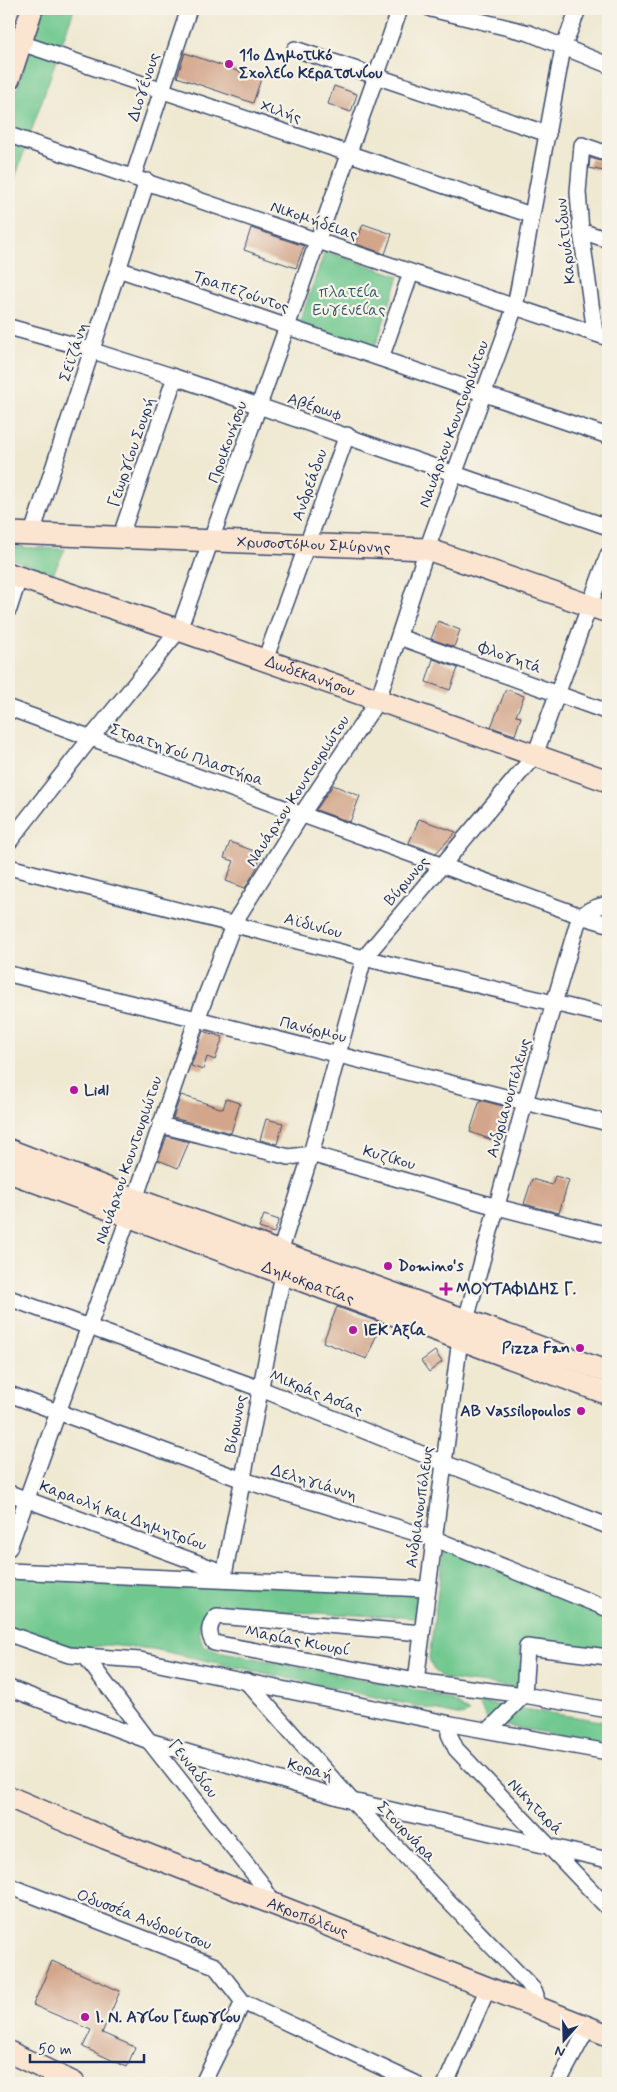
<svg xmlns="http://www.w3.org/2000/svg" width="617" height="2092" font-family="Mynerve,sans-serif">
<rect width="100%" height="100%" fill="#f7f3e8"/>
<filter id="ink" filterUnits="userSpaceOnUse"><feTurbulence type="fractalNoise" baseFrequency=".02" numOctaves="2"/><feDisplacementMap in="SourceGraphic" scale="10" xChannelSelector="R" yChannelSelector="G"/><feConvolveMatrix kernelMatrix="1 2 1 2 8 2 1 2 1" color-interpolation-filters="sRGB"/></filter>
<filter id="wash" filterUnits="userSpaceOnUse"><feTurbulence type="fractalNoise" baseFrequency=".0096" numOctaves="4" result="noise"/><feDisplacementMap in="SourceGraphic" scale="20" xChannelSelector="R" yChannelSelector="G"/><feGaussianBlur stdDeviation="1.12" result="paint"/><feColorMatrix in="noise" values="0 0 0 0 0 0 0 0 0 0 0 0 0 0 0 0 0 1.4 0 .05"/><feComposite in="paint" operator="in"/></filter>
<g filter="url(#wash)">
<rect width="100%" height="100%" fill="#efe9d2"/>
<g fill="#6fc88f" stroke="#457c76">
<polygon points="43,9 74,9 9,195 9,113"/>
<polygon points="325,251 399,276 374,350 298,327"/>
<polygon points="9,547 65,549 53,574 9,558"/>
<polygon points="444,1548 608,1616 608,1652 521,1642 520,1688 445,1679 433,1669 429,1658"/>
<polygon points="9,1573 421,1591 417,1618 212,1608 202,1615 199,1632 203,1645 218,1651 423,1691 452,1701 469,1713 462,1716 153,1649 107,1645 78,1649 9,1629"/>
<polygon points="478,1702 608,1722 608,1744 489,1723"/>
</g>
<g id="blocks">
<g fill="#d3a68b">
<polygon points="185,53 261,79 253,103 177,77"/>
<polygon points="334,86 357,94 351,112 328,104"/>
<polygon points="590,158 608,163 608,172 589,168"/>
<polygon points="363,224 392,234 385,254 356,244"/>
<polygon points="251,228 304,246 296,268 244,250"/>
<polygon points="438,621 460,630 454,647 431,639"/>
<polygon points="433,659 458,668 450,690 426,682"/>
<polygon points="506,689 524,696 516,716 521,717 515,735 491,727"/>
<polygon points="333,785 360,796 350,822 316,810"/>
<polygon points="419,819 456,832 436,853 409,843"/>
<polygon points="230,842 262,854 256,869 245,888 226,881 234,861 224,858"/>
<polygon points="203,1031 223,1037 215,1060 207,1057 203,1070 191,1066"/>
<polygon points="181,1095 223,1109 226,1099 240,1103 231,1133 173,1118"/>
<polygon points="480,1100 506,1107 495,1141 470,1132"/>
<polygon points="266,1119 283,1123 277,1144 260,1140"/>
<polygon points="167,1136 189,1142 178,1168 158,1160"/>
<polygon points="555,1176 569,1180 559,1213 524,1204 532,1179 552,1185"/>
<polygon points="264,1215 279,1220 274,1233 259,1228"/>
<polygon points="337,1307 381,1323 367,1359 323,1342"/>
<polygon points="435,1351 442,1362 429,1372 421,1361"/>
<polygon points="52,1961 120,1991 102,2033 135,2047 127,2067 83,2047 91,2030 33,2005"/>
</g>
</g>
</g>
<g filter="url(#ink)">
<use href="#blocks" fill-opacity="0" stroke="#3b4b6f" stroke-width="1"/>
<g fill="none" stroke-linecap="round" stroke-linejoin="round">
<defs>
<g id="street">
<polyline points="431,9 529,33 608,65"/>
<polyline points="21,43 531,215"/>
<polyline points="295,49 548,134"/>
<polyline points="9,135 318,241 608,338"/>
<polyline points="133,177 189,9"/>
<polyline points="581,231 608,240"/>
<polyline points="118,269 608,436"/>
<polyline points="9,327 74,345 175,377 608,527"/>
<polyline points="595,333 581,231 578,192 582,145 608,154"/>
<polyline points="381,358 411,273"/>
<polyline points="32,533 147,181"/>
<polyline points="120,538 175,377"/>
<polyline points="9,609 19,578"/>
<polyline points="399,637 608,712"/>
<polyline points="265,660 347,435"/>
<polyline points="9,708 581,916 608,924"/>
<polyline points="9,842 90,739 179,630 400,9"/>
<polyline points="9,867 364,958 608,1016"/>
<polyline points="9,974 197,1019 608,1123"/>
<polyline points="160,1125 289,1157 311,1154 497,1207 608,1235"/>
<polyline points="280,1252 311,1154 364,958 535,755 608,555"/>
<polyline points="9,1298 261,1389 444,1463 608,1526"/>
<path d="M466,1320L525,1102L577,925C583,910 593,908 608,904"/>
<polyline points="9,1394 243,1480 435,1539 608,1609"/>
<polyline points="9,1493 225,1573"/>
<polyline points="9,1548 135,1199 197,1019 234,923 302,814 378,700 427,549 515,307 563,48 578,9"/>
<polyline points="9,1571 426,1589"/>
<polyline points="223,1580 283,1274"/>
<path d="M422,1633L217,1616C209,1623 207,1634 214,1643L416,1681L524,1695L608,1710"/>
<polyline points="9,1634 69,1655 140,1660 451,1724 608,1752"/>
<polyline points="85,1656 149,1741 261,1883 273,1903"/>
<polyline points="246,1681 352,1801 533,1989 536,1995 534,2006"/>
<polyline points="416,1681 460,1339"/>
<polyline points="9,1688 149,1741 352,1801 608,1860"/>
<polyline points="451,1724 449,1734 456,1749 608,1908"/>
<polyline points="490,1729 524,1695 527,1647 608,1657"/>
<polyline points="9,1886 215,1966 243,2002 415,2083"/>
<polyline points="203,2083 243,2002"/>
<polyline points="446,2083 488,1988"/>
<polyline points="558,2083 588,2027"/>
</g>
<g id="secondary">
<polyline points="9,79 32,9"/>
<path id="s1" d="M9,533L427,549L608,612"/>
<path id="s2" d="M9,574L179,630L608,781"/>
<polyline points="9,1150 135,1199 608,1372"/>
<path id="s3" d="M9,1172L608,1394"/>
<path id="s4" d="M9,1797L105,1838L608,2035"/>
<polyline points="9,2052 74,2083"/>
</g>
</defs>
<use href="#street" stroke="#3b4b6f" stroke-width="18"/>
<use href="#secondary" stroke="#3b4b6f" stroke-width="24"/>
<use href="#street" stroke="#fff" stroke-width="15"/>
<use href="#secondary" stroke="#fce5d0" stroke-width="21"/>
</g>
</g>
<g fill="#b5179e" stroke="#f7f3e8" stroke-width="2">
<circle cx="229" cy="64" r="5"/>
<circle cx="74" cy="1090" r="5"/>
<circle cx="388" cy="1266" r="5"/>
<path d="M443.5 1281.5h5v5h5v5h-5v5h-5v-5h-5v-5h5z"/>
<circle cx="353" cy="1330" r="5"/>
<circle cx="580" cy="1348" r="5"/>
<circle cx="581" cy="1411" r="5"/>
<circle cx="85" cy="2017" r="5"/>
</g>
<g text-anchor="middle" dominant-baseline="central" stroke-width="4.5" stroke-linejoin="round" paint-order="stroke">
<g font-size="16" font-weight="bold" fill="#1b2f5e" stroke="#f7f3e8" text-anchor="start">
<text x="239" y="55">11o Δημοτικό<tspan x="239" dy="18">Σχολείο Κερατσινίου</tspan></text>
<text x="84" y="1090">Lidl</text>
<text x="398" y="1266">Domino's</text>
<text x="456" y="1289">ΜΟΥΤΑΦΙΔΗΣ Γ.</text>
<text x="363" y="1330">ΙΕΚ Αξία</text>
<text x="570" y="1348" text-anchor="end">Pizza Fan</text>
<text x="571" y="1411" text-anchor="end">AB Vassilopoulos</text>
<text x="95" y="2017">Ι. Ν. Αγίου Γεωργίου</text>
</g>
<g font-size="16" fill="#1b2f5e" stroke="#f7f3e8">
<text transform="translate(144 87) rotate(-72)">Διογένους</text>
<text transform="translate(281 112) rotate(19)">Χιλής</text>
<text transform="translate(314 221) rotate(19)">Νικομήδειας</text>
<text transform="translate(566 241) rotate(-96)">Καρυάτιδων</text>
<text transform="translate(241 292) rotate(19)">Τραπεζούντος</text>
<text transform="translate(74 352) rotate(-72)">Σεϊζάνη</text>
<text transform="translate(315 407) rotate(18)">Αβέρωφ</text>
<text transform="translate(454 424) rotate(-70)">Ναυάρχου Κουντουριώτου</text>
<text transform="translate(228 442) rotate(-70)">Προικονήσου</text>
<text transform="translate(132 452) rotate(-71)">Γεωργίου Σουρή</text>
<text transform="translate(310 485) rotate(-70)">Ανδρεάδου</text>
<text stroke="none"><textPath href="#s1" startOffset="305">Χρυσοστόμου Σμύρνης</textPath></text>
<text transform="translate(510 658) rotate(20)">Φλογητά</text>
<text stroke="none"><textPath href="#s2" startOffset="318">Δωδεκανήσου</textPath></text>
<text transform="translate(187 755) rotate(19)">Στρατηγού Πλαστήρα</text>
<text transform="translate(298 791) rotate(-57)">Ναυάρχου Κουντουριώτου</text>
<text transform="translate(407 881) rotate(-49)">Βύρωνος</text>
<text transform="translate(313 926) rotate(15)">Αϊδινίου</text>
<text transform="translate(313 1030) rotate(14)">Πανόρμου</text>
<text transform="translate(509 1098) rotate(-74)">Ανδριανουπόλεως</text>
<text transform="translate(389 1158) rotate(16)">Κυζίκου</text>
<text transform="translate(129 1160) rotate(-71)">Ναυάρχου Κουντουριώτου</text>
<text stroke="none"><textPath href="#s3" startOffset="319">Δημοκρατίας</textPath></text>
<text transform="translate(316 1393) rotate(22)">Μικράς Ασίας</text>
<text transform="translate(236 1424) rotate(-79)">Βύρωνος</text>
<text transform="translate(314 1483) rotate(17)">Δεληγιάννη</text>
<text transform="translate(420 1507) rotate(-82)">Ανδριανουπόλεως</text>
<text transform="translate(123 1516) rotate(20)">Καραολή και Δημητρίου</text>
<text transform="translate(297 1641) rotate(11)">Μαρίας Κιουρί</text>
<text transform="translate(193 1769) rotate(52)">Γενναδίου</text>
<text transform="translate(310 1770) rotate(16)">Κοραή</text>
<text transform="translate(535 1807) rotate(46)">Νικηταρά</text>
<text transform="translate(406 1832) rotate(46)">Στουρνάρα</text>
<text stroke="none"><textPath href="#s4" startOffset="322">Ακροπόλεως</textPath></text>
<text transform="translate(144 1920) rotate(21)">Οδυσσέα Ανδρούτσου</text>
</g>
<g font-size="16" fill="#30556a" stroke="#f7f3e8">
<text x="349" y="292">πλατεία<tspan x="349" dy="18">Ευγενείας</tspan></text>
</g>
</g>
<rect width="617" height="2092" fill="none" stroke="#f7f3e8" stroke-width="30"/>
<g transform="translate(564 2040) rotate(200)" stroke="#f7f3e8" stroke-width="4" paint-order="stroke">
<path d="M0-4L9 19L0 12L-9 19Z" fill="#1b2f5e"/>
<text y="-8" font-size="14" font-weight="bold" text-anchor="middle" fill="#1b2f5e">N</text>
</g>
<path d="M30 2054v8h114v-8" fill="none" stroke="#1b2f5e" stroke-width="2.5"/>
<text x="38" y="2054" font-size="15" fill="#1b2f5e" stroke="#f7f3e8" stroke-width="4" paint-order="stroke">50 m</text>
</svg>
